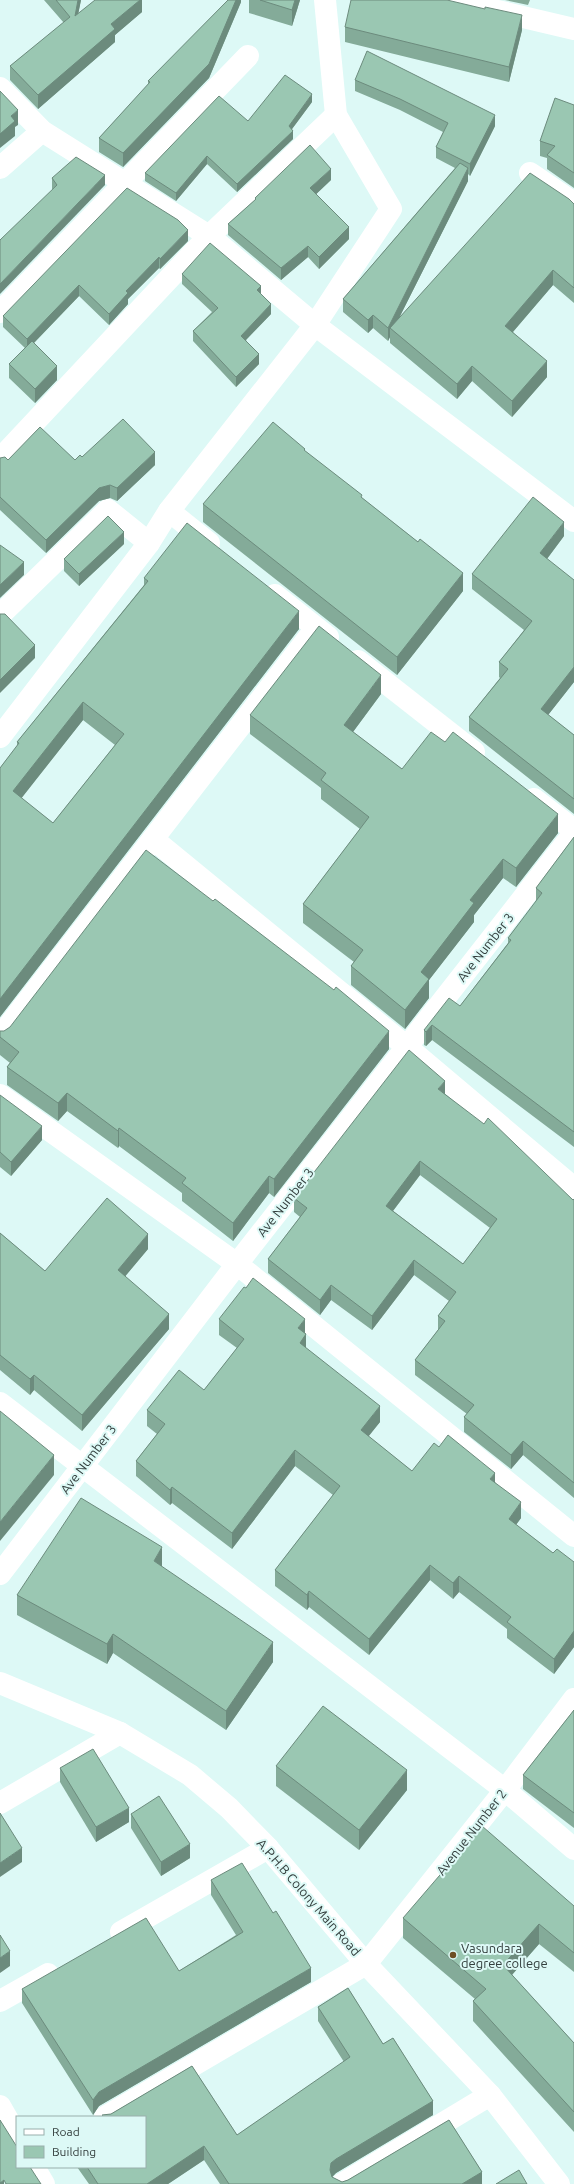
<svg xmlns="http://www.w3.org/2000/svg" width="574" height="2184" font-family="Ubuntu,sans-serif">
<rect width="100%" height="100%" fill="#ddf9f6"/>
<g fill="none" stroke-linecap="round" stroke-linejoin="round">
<g stroke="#fff" stroke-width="22">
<polyline points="451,0 574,29"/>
<polyline points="0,88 42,131 209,236 315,325 574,521"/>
<polyline points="0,168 42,131"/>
<polyline points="530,173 574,203"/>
<polyline points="0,312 248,56"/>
<polyline points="0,459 209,236 336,115"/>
<polyline points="169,511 209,543"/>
<polyline points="275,595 328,637"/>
<polyline points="0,615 108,510 149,543"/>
<polyline points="358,661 474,752"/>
<polyline points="0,737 149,543 169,511 315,325 391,209 336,115 325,0"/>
<polyline points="534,799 574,830"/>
<polyline points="153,839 407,1047 574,1188"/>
<polyline points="0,1037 316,628"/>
<polyline points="0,1095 237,1264 574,1536"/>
<polyline points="0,1403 505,1790 574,1849"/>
<polyline points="0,1574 237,1264 574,833"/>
<polyline points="0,1803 120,1733"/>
<polyline points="121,1932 268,1848"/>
<polyline points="0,2001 48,1974"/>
<polyline points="0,2106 17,2136"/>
<polyline points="105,2117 366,1964 505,1790 574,1699"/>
<polyline points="34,2167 44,2184"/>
<polyline points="342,2184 490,2095"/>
</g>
<polyline stroke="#fff" stroke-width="22" points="0,1683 120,1733 190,1775 229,1808 268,1848 366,1964 490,2095 559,2184"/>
</g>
<g fill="#84ab99" fill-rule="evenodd">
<polygon points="44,0 81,0 78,14 142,0 142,12 115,35 115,42 38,109 10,80 10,66 64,23"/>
<polygon points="241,0 241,2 209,78 123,167 99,152 99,138 148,85 148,81"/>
<polygon points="249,0 300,0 292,26 249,13"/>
<polygon points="505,0 530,0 528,5"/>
<polygon points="345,27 522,30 509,82 345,42"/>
<polygon points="355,80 495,126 470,176 468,174 468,181 400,316 574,204 574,303 553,285 513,332 547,377 512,417 472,381 457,399 390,343 390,337 388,341 373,328 368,333 343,312 343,299 455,168 436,158 436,147 443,132 400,110 355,91"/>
<polygon points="312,102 292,129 293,139 237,192 207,164 176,201 145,181 145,173 248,121"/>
<polygon points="574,105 574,188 547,169 547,158 540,156 540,141"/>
<polygon points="52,178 105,185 52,190"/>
<polygon points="331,180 316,194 349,239 319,269 308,257 281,280 228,235 228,224 255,200 255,198"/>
<polygon points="188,241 160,269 159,268 128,299 128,304 109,325 79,296 34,343 57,380 35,403 9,378 9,364 25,348 3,327 3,316"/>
<polygon points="182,274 261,294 271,314 246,340 259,364 236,387 193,341 193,331 212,312 182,284"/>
<polygon points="305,451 362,498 418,542 463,591 397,675 203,522 203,504"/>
<polygon points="82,457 155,465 117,501 110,498 99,501 46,553 0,510 0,458 8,460 75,460"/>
<polygon points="564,536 547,559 574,682 548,715 574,735 574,814 469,731 469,717 500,678 499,677 499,662 524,630 472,589 472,574"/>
<polygon points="124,544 79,586 64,571 64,559"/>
<path d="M144,578L299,629L0,1017V768L17,746V742L144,585ZM83,720L115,745L53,823L21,798Z"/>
<polygon points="381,694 353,732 402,769 558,833 516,887 503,878 474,915 474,922 429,980 429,998 405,1029 351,985 351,966 354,962 303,923 303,904 360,829 321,799 321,788 250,734 250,715"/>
<polygon points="574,837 574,1147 432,1040 426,1046 424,1045 424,1030 460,1006 508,943 508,938 536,902 536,888"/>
<polygon points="0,1031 389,1049 274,1197 269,1193 233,1241 182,1201 182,1193 119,1146 118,1148 67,1111 58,1121 7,1085 7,1067 10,1063 0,1055"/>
<path d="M445,1094L573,1200L574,1199V1498L523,1455L511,1469L464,1432V1417L467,1414L415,1375V1360L438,1330V1316L449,1301L414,1275L372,1330L331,1300L320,1315L268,1273V1259L300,1217L294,1212V1198ZM420,1175L490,1228L463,1264L393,1211Z"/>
<polygon points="0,1095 42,1140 11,1176 0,1167"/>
<polygon points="0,1233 45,1271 148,1249 125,1276 169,1329 82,1431 34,1390 30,1395 0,1370"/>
<polygon points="219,1319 305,1334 306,1348 380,1422 368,1436 412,1471 439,1447 495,1482 521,1518 516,1525 553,1553 574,1562 574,1647 554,1674 507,1638 507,1629 459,1592 453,1599 430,1580 369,1655 309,1607 307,1610 275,1586 275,1570 333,1495 295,1466 232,1549 172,1503 170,1505 136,1476 136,1461 157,1434 147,1426 147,1410 204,1390 237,1348 219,1335"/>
<polygon points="162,1567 273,1662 226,1730 113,1653 107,1664 17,1615 17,1595"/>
<polygon points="574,1710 574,1828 523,1789 523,1775"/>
<polygon points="276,1766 407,1790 359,1850 276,1786"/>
<polygon points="60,1768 129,1822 96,1842 60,1782"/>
<polygon points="131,1814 190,1858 161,1876 131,1828"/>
<polygon points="211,1880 311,1982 99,2106 93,2115 22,2003 22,1989 179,1971 236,1935 211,1895"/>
<polygon points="574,1906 574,1972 539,1944 512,1975 574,2043 574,2142 574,2132 473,2021 473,2001 475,1999 403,1938 403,1918"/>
<polygon points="348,1988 383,2044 393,2038 433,2101 433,2115 336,2173 332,2177 342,2182 348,2180 449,2120 482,2172 482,2184 220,2184 204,2160 168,2184 89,2184 77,2167 145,2167 145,2117 102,2117 102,2115 111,2114 192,2066 237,2135 344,2062 318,2021 318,2007"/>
</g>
<g fill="#6c8b7d">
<polygon points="78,0 81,0 75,30 75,16"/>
<polygon points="140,0 142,0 142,12 115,35 115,42 38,109 38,95 111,24"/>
<polygon points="236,0 241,0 241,2 209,78 123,167 123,153"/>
<polygon points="295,0 300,0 292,26 292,10"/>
<polygon points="522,15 522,30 509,82 509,67"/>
<polygon points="312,94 312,102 289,133 289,126"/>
<polygon points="18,110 18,125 15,127 15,136 0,148 0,134 11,116"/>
<polygon points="495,115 495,126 470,176 470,164"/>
<polygon points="293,131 293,139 237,192 237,184"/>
<polygon points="207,156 207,164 176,201 176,193"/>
<polygon points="468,168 468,181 393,330 390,328 390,337 388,341 388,328"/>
<polygon points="331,169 331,180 310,200 310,188"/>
<polygon points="105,175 105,185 0,294 0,284"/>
<polygon points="349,227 349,239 319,269 319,257"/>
<polygon points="188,230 188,241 160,269 160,259"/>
<polygon points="308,246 308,257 281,280 281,268"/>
<polygon points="159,257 159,268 128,299 128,304 109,325 109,314 126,291"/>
<polygon points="553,270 553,285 505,341 505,326"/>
<polygon points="79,285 79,296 27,350 27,339"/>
<polygon points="261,286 261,296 257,290"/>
<polygon points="271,304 271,314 241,345 241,336"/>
<polygon points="373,315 373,328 368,333 368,320"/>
<polygon points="259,354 259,364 236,387 236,377"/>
<polygon points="547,361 547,377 512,417 512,401"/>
<polygon points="57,366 57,380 35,403 35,389"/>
<polygon points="472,366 472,381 457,399 457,384"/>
<polygon points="155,452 155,465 117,501 117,488"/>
<polygon points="110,485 110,498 99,501 46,553 46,540 99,488"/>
<polygon points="564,522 564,536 540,568 540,553"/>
<polygon points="124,532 124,544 79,586 79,574"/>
<polygon points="24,562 24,575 0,598 0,585"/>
<polygon points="463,573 463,591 397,675 397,657"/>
<polygon points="299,611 299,629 0,1017 0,999"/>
<polygon points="35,645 35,658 0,693 0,680"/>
<polygon points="574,667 574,682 541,724 541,709"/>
<polygon points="381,675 381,694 344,744 344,725"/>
<polygon points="83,702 83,720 13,809 13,791"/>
<polygon points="558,814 558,833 516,887 516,868"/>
<polygon points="503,859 503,878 474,915 474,922 429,980 429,998 405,1029 405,1010 421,972 470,900"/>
<polygon points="432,1025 432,1040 426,1046 426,1032"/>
<polygon points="389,1031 389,1049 274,1197 274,1179"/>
<polygon points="445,1081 445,1095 438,1089"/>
<polygon points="67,1093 67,1111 58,1121 58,1103"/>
<polygon points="42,1126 42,1140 11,1176 11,1162"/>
<polygon points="119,1128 119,1146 118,1148 118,1131"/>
<polygon points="420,1161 420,1175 386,1220 386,1206"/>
<polygon points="269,1176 269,1193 233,1241 233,1223"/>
<polygon points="148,1234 148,1249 118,1285 118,1270"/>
<polygon points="414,1260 414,1275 372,1330 372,1316"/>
<polygon points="331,1285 331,1300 320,1315 320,1300"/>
<polygon points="169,1314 169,1329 82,1431 82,1415"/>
<polygon points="305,1319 305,1335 298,1328"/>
<polygon points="306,1334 306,1350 300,1343"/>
<polygon points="34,1375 34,1390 30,1395 30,1379"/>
<polygon points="380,1406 380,1422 361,1446 361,1430"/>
<polygon points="523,1441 523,1455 511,1469 511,1455"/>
<polygon points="295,1450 295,1466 232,1549 232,1533"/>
<polygon points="54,1455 54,1475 0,1541 0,1522"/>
<polygon points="495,1473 495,1488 490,1479"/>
<polygon points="172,1487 172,1503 170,1505 170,1490"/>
<polygon points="521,1502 521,1518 509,1534 509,1519"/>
<polygon points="162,1547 162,1567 154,1561"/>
<polygon points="430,1565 430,1580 369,1655 369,1639"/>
<polygon points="459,1576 459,1592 453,1599 453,1583"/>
<polygon points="309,1591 309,1607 307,1610 307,1595"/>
<polygon points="574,1631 574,1647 554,1674 554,1659"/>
<polygon points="113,1634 113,1653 107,1664 107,1644"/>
<polygon points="273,1642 273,1662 226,1730 226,1711"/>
<polygon points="407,1770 407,1790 359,1850 359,1830"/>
<polygon points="129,1808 129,1822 96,1842 96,1827"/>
<polygon points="190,1844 190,1858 161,1876 161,1862"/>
<polygon points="22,1848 22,1862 0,1877 0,1863"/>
<polygon points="539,1924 539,1944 503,1985 503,1965"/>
<polygon points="10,1951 10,1966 0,1973 0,1958"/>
<polygon points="311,1968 311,1982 99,2106 93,2115 93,2100 99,2092"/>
<polygon points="433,2101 433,2115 336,2173 331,2178 330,2170 331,2163 336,2159"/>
<polygon points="204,2146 204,2160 168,2184 147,2184"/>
<polygon points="482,2172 482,2184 462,2184"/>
<polygon points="4,2180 4,2184 0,2184 0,2183"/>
</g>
<g fill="#9ac7b2" stroke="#6c8b7d" fill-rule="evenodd">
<polygon points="56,0 78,0 75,16 95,0 140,0 111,24 115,29 38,95 10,66 70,17"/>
<polygon points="228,0 236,0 209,64 123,153 99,138 150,82 148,81"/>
<polygon points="260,0 295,0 292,10"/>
<polygon points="351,0 447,0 485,9 485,7 522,15 509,67 345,27"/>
<polygon points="367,51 495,115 470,164 436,147 448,123 400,99 355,80"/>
<polygon points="285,75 312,94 289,126 293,131 237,184 207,156 176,193 145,173 219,96 248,121"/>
<polygon points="0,91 18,110 11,116 15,121 0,134"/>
<polygon points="555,98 574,105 574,173 547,155 555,146 540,141"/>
<polygon points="310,145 331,169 310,188 349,227 319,257 308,246 281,268 228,224 256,199 255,198"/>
<polygon points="76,157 105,175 0,284 0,240 57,185 52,178"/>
<polygon points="460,163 468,168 388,328 373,315 368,320 343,299"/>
<polygon points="530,173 569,199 574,204 574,288 553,270 505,326 547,361 512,401 472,366 457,384 390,328"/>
<polygon points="127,188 178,220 188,230 160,259 159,257 126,291 128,293 109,314 79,285 27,339 3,316"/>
<polygon points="210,243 261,286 257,290 271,304 241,336 259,354 236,377 193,331 218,308 182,274"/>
<polygon points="32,341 57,366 35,389 9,364"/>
<polygon points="123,419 155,452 117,488 110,485 99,488 46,540 0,497 0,458 5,457 8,460 40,427 75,460 80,455 82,457"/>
<polygon points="273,422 305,449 304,450 362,495 361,497 418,542 420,539 463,573 397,657 203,504"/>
<polygon points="533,497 564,522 540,553 574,580 574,667 541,709 574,735 574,799 469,717 508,669 499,662 532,621 472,574"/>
<polygon points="108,516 124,532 79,574 64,559"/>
<path d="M187,523L299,611L0,999V768L19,743L17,742L148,581L144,578ZM83,702L124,734L53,823L13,791Z"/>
<polygon points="0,545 24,562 0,585"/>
<polygon points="0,614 5,614 35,645 0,680"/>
<polygon points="319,626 381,675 344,725 402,769 431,732 445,742 453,732 558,814 516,868 503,859 470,900 474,903 421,972 429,979 405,1010 351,966 363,950 303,904 369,817 321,780 326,773 250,715"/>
<polygon points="574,837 574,1132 432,1025 426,1032 424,1030 449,998 460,1006 511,940 508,938 542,893 536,888"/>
<polygon points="146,850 213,901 215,899 334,990 336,987 389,1031 274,1179 269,1176 233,1223 182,1183 186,1178 119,1128 118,1131 67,1093 58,1103 7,1067 19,1052 0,1037 0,1031 4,1031 10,1027"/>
<path d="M409,1050L445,1081L438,1089L484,1124L488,1118L573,1200L574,1199V1483L523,1441L511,1455L464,1417L474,1405L415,1360L445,1321L438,1316L456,1292L414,1260L372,1316L331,1285L320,1300L268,1259L307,1208L294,1198ZM420,1161L497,1219L463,1264L386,1206Z"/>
<polygon points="0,1095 42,1126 11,1162 0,1152"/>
<polygon points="107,1198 148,1234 118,1270 169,1314 82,1415 34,1375 30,1379 0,1355 0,1233 45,1271"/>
<polygon points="253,1278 305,1319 298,1328 306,1334 300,1343 380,1406 361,1430 412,1471 434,1443 439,1447 448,1435 495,1473 490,1479 521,1502 509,1519 553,1553 557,1549 574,1562 574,1631 554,1659 507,1622 511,1617 459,1576 453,1583 430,1565 369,1639 309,1591 307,1595 275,1570 340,1486 295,1450 232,1533 172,1487 170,1490 136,1461 165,1424 147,1410 179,1370 204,1390 244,1339 219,1319 244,1287 246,1288"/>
<polygon points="0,1411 54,1455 0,1522"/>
<polygon points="81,1498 162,1547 154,1561 273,1642 226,1711 113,1634 107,1644 17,1595"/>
<polygon points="323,1706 407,1770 359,1830 276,1766"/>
<polygon points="574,1710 574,1813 523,1775"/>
<polygon points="93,1749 129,1808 96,1827 60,1768"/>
<polygon points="159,1796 190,1844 161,1862 131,1814"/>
<polygon points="0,1813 22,1848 0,1863"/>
<polygon points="482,1826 574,1906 574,1953 539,1924 503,1965 574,2043 574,2112 473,2001 486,1989 403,1918"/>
<polygon points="242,1863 273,1913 276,1911 311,1968 99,2092 93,2100 22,1989 146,1918 179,1971 243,1932 211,1880"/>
<polygon points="0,1935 10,1951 0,1958"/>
<polygon points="348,1988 383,2044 393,2038 433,2101 336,2159 331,2163 330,2170 332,2177 342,2182 348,2180 449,2120 482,2172 462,2184 229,2184 204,2146 147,2184 98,2184 87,2167 145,2167 145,2117 104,2117 102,2115 111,2114 192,2066 237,2135 350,2057 318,2007"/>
<polygon points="0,2120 17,2147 17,2167 30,2167 41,2184 6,2184 4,2180 0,2183"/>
<polygon points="519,2170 527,2184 496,2184"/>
</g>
<circle fill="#6e4f24" stroke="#ddf9f6" stroke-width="1.5" cx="453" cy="1955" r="4"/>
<g text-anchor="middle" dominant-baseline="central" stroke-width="4" stroke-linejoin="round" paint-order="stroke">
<g font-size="13" fill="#343f3e" stroke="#ddf9f6">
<text transform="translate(485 947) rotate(-52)">Ave Number 3</text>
<text transform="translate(285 1202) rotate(-52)">Ave Number 3</text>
<text transform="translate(88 1459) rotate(-53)">Ave Number 3</text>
<text transform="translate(471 1832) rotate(-52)">Avenue Number 2</text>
<text transform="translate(309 1897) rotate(49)">A.P.H.B Colony Main Road</text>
</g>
<g font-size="13" fill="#343f3e" stroke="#ddf9f6" text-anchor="start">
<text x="461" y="1948">Vasundara<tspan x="461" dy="15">degree college</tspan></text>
</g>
</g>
<rect x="16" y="2116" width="130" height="52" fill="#ddf9f6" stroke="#99afac"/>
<rect x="24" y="2129" width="20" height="6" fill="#ffffff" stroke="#99afac"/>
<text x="52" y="2136" font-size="12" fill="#343f3e">Road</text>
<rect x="24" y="2146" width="20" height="12" fill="#9ac7b2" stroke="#99afac"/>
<text x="52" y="2156" font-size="12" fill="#343f3e">Building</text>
</svg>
